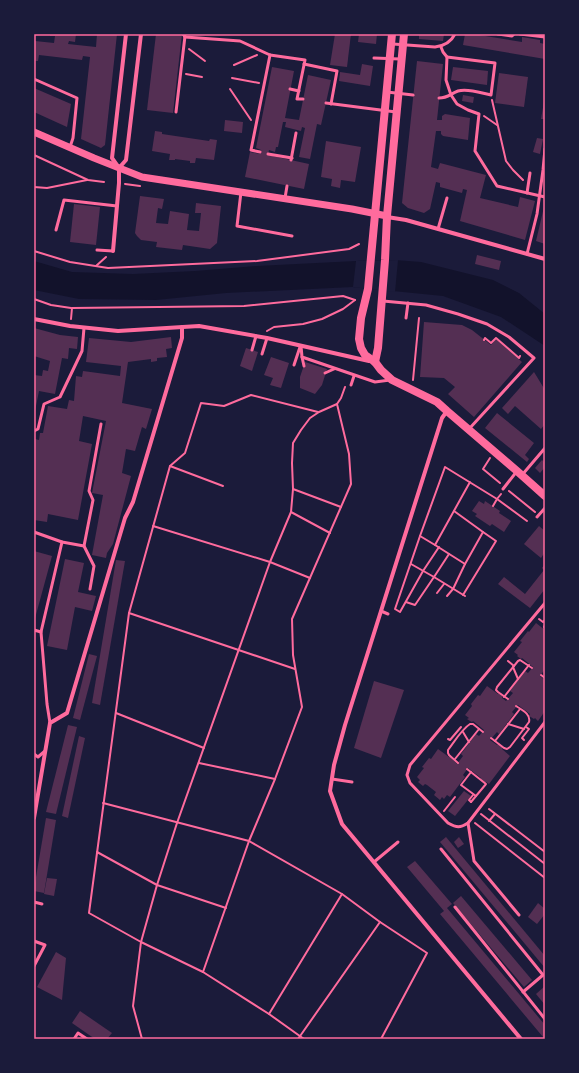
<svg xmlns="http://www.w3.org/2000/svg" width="579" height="1073" font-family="Montserrat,sans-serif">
<rect width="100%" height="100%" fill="#1b1b3a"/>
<polygon fill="#12122b" points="395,260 421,262 493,280 519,293 545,314 545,346 501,317 443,296 353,287 226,293 156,300 79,299 34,290 34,261 72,272 133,274 195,271 257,266 356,261"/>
<polygon fill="#1b1b3a" points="398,260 395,292 353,287 356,261"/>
<g fill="#542f53">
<polygon points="50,34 76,34 75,42 69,41 68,44 96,47 97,34 117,34 105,145 101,148 81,139 90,57 83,56 82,60 39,55 38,61 34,61 34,44 35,44 35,41 54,43 55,36 50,36"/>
<polygon points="156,34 182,34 173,113 147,110"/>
<polygon points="335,34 351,34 347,67 330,65"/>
<polygon points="359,34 377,34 376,44 358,42"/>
<polygon points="419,34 444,34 443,41 419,39"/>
<polygon points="465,34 473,34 522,42 522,37 540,40 540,43 545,44 545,59 463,45"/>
<polygon points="417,61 443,64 437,120 442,120 442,116 445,114 470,118 468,140 443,136 441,134 441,131 436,131 431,167 438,169 440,163 486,175 480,198 518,207 520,197 535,201 525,240 460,221 467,190 463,189 462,193 440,187 440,183 436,182 430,209 424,213 408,208 402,203"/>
<polygon points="362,64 373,66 370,86 339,81 340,72 360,75"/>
<polygon points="272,67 294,71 285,118 299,120 308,75 331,80 321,125 317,124 310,159 299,157 305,128 302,127 301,131 285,127 286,122 283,122 278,147 276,147 275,152 269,150 268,155 309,164 304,189 245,177 250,152 260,154 261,150 256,148"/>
<polygon points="453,67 488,71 487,85 451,80"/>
<polygon points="499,73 528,77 524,107 495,103"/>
<polygon points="34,88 71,104 67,127 34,112"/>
<polygon points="463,95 474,97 473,103 462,101"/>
<polygon points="544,102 545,102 545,119 541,119"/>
<polygon points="225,120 243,122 242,133 224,131"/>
<polygon points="155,131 162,132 162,134 209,141 210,139 217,140 214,160 196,158 195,163 190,163 190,161 175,159 175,160 169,160 170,154 152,151"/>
<polygon points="537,138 543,139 540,154 533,152"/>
<polygon points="326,141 361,147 355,182 341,180 340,188 331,186 332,179 321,177"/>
<polygon points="140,196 164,199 162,209 158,208 156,223 168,224 170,211 189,214 187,230 199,231 201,213 195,213 196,203 221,206 217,243 210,249 183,245 182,250 156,247 157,242 141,240 137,236 135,233"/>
<polygon points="74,204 100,207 96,245 70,242"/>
<polygon points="544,207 545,207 545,244 536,241"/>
<polygon points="477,255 501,261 499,270 475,264"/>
<polygon points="424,322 462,325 472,330 491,345 496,339 522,362 474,417 448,394 455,387 444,378 420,377"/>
<polygon points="34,328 60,335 78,337 77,349 69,348 68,359 62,358 55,394 39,391 35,411 34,375 42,376 43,370 48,371 50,361 34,356"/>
<polygon points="171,337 172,348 166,349 167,357 157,358 157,361 151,362 151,359 128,362 122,403 152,409 146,429 142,427 135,451 126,449 122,473 131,476 113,544 107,553 106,558 92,555 103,495 92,493 106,421 83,416 79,441 92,444 78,520 48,514 47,522 34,520 35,439 39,440 40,433 43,433 48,406 67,409 69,400 74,401 76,376 82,377 83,371 120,376 121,366 86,362 89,338 131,342"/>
<polygon points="246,348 258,352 252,371 240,366"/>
<polygon points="271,357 289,363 281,388 270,385 273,378 264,375"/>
<polygon points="305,362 327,369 322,385 315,394 300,388 300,377"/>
<polygon points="534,372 545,390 545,424 541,429 515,406 508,414 502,408"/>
<polygon points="497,413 534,443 525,455 529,459 527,462 485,428"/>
<polygon points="542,460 545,463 545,467 540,473 535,468"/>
<polygon points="479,501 484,504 485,501 500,511 499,513 511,521 504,532 492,524 490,526 475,516 477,514 472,511"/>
<polygon points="539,526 545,531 545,552 541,558 524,544"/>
<polygon points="34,551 52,556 34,622"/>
<polygon points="65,559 84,563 78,592 96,596 92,611 75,607 67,650 47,646"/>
<polygon points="116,560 125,561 100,705 92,703"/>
<polygon points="545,564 545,589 530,608 498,584 504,577 525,594 544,570 542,568"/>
<polygon points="536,623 545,630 545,669 540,676 545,680 545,711 538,721 535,718 534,719 529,716 530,714 518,705 512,712 514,714 499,734 497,732 490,740 497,745 498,744 503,747 502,749 510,756 489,784 486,782 485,783 480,779 481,778 468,768 463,775 465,777 450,797 447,795 444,799 442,797 440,800 434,795 436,792 427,785 425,784 423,786 418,782 420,780 417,777 424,768 422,767 429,758 431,759 438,749 449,757 449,756 457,764 463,756 461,754 476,734 479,736 484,730 473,721 472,722 470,721 467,719 469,718 465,715 472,706 471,704 478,695 480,696 487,686 498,694 498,693 503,696 502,698 506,701 513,693 510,691 525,671 528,673 533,667 522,658 521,659 517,656 518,655 514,652 522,642 520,641 528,631 529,632"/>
<polygon points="89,654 97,656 80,720 73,718"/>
<polygon points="374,681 404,690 381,758 354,748"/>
<polygon points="68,725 77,727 56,814 46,812"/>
<polygon points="79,736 85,738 68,818 62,816"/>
<polygon points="464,791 471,796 455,816 448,811"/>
<polygon points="46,818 56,820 44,893 34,891 34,889"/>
<polygon points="446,837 545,956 545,968 440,842"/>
<polygon points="459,837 464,844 458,848 454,842"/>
<polygon points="415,861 452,904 447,908 545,1025 545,1035 543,1037 440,914 444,911 407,867"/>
<polygon points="47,878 57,879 54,896 44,894"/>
<polygon points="461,896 532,980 524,987 453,903"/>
<polygon points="538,903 545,909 545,914 537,924 528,917"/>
<polygon points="56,952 66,958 62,1000 37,987"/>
<polygon points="545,986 545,1005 536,994"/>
<polygon points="80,1011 112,1033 107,1039 95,1039 72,1023"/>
</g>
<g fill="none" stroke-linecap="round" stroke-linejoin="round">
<g stroke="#ff6b9d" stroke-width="2">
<polyline points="189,49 205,61"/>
<polyline points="234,65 257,55"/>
<polyline points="186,74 202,77"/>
<polyline points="232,78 259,83"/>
<polyline points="230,89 251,120"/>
<polyline points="492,100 506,161 513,170 523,180"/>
<polyline points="484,116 497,125"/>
<polyline points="34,155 88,180 104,182"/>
<polyline points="125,184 140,186"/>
<polyline points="34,187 47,188 87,180"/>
<polyline points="34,251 70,262 108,268 257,261 349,249 359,244"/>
<polyline points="96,266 106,257"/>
<polyline points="34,299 51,305 71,308"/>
<polyline points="71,319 72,308 244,306 343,296 355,300"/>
<polyline points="267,331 274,327 303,324 322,319 343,309 355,300"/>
<polyline points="484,340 485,338 491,343 496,338 519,358 520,356"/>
<polyline points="413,380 419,318"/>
<polyline points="490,458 483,469 500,483"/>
<polyline points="170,466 223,486"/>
<polyline points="470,482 435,545 420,536 445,467 497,499 493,506"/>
<polyline points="293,489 341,507"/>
<polyline points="509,491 535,512"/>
<polyline points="501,494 497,499 527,521"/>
<polyline points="291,512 330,533"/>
<polyline points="153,526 270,562 310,578"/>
<polyline points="420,536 395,609 400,612 423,571 439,547"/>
<polyline points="435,545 465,564"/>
<polyline points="411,564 434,577 449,554"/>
<polyline points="437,593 444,584"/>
<polyline points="463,595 496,541 483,532"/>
<polyline points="447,596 453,589 465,564 483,532 454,511"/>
<polyline points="406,602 415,605 434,577 465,596"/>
<polyline points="129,613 89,913 141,942 133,1006 142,1039"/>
<polyline points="539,619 543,622 545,620"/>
<polyline points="545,625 544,627 545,628"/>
<polyline points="508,661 514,666"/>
<polyline points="513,667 518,679"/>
<polyline points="295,669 129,613 170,466 185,453 201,403 224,406 251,395 318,412"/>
<polyline points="541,675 545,678"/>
<polyline points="504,697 529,665"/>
<polyline points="508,699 498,692 496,690 497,687 518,661 520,660 532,668"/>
<polyline points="116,713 204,748"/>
<polyline points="508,724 524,729"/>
<polyline points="463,732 469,742"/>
<path d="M491,738L504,748L507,749L510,747L529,722C531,714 522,710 516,706"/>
<polyline points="448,739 450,740 461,727"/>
<polyline points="524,740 522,738 529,729 526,727"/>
<polyline points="495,741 520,709"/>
<polyline points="455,759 479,729"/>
<polyline points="199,763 275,779"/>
<path d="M458,763L449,755L448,753V750C454,742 462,729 470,724H473L483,732"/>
<polyline points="467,769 486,784 471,802"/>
<polyline points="471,772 461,785 476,796"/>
<polyline points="471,802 469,800 473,795"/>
<polyline points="103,803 249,841 342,894 380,922 427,953 381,1039"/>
<polyline points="489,809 545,852"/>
<polyline points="444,811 455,797"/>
<polyline points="481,814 545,864"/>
<polyline points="489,821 495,814"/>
<polyline points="475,823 545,878"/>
<polyline points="97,852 157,885 226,908"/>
<polyline points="203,972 249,841 275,779 302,707 293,655 292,619 351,484 349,454 337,404"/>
<polyline points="269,1014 342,894"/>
<polyline points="298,1039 380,922"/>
<polyline points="304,1039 269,1014 203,972 141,942 157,885 177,823 270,562 291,512 293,489 292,463 293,443 301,430 310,418 319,412 337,404 341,398 345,387"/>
</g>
<g stroke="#ff6b9d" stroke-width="3">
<polyline points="183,34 185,37 240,41 270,55 305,60 297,99 303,99"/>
<polyline points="498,34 512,36 514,34"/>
<polyline points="520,34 545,37"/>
<path d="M393,44L435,47C444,46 451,42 455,34"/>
<polyline points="441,47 443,52 447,57 446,80 451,95 457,104 468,110 479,114 475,151 497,186 545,197"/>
<polyline points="374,58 400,59"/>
<polyline points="304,64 337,71 331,104"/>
<polyline points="34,79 77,98 73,138 70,147"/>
<polyline points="290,89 299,91"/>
<polyline points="387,92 413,95"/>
<path d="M439,98C448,98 450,94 458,91C468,88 481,93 491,95L495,63L447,57"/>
<polyline points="326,103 396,112"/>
<polyline points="176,112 185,36"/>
<polyline points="260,152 251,150 270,55"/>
<polyline points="268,154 292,158"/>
<polyline points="291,160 296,133"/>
<polyline points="241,192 237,226 292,236"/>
<polyline points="527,193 530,173"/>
<polyline points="285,198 287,186"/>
<polyline points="438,229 447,198"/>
<polyline points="56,230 64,200 117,206"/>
<polyline points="97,250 113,251"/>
<polyline points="527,254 537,214 543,170 545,149"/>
<polyline points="383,301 426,305 458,314 487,324 509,337 534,358 469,429"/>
<polyline points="406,318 408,303"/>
<polyline points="301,346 302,357 375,382 390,380"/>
<polyline points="252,350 256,336"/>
<polyline points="262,354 267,338"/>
<polyline points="302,357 304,366"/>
<polyline points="294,365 300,347"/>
<polyline points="325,373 334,369"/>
<polyline points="351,385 354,376"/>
<polyline points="34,431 38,429 44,404 60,397 82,351 84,328"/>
<polyline points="522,475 545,448"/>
<polyline points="503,489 517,471"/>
<polyline points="537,517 545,508"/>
<polyline points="34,532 62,542 84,546"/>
<polyline points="90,589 94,566 84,546 93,500 89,491 101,424"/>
<path d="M545,603L410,765L407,775L410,783L448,823C457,828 460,828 468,823L545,722"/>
<polyline points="381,611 388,614"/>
<polyline points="34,630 41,632"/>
<polyline points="50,723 47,704 41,632 62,542"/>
<polyline points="34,754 38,757 45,751"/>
<polyline points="332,779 352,782"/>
<polyline points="468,823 474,861 519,915"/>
<polyline points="441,849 543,975 523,992"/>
<polyline points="374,862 398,842"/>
<polyline points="34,902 42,904"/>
<polyline points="455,907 545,1019"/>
<polyline points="34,941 45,945 34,966"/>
<polyline points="74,1039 78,1033 87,1039"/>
</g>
<g stroke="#ff6b9d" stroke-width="4">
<polyline points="119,168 126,160 141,34"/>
<polyline points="387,217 406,220 545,259"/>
<polyline points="113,251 119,183 119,168 112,158 126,34"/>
<polyline points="34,319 70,326 118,331 199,326 267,338 369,361"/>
<polyline points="447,411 442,418 345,725 334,765 330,791 342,824 521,1039"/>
<polyline points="34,818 50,723 67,713 125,518 133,502 182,338 182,327"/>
</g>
<polyline stroke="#ff6b9d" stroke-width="7" points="34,132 94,158 142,177 352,209 387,216"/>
<g stroke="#ff6b9d" stroke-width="8">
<polyline points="392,34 368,289 361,318 359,339 361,348 365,355 375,362 381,370 392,380 437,402 447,411 517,471 545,496"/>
<polyline points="375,362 378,348 385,260 387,216 404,34"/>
</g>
</g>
<rect width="579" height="1073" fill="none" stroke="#1b1b3a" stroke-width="70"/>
<rect x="35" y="35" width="509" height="1003" fill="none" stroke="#ff6b9d" stroke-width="1.5"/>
</svg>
